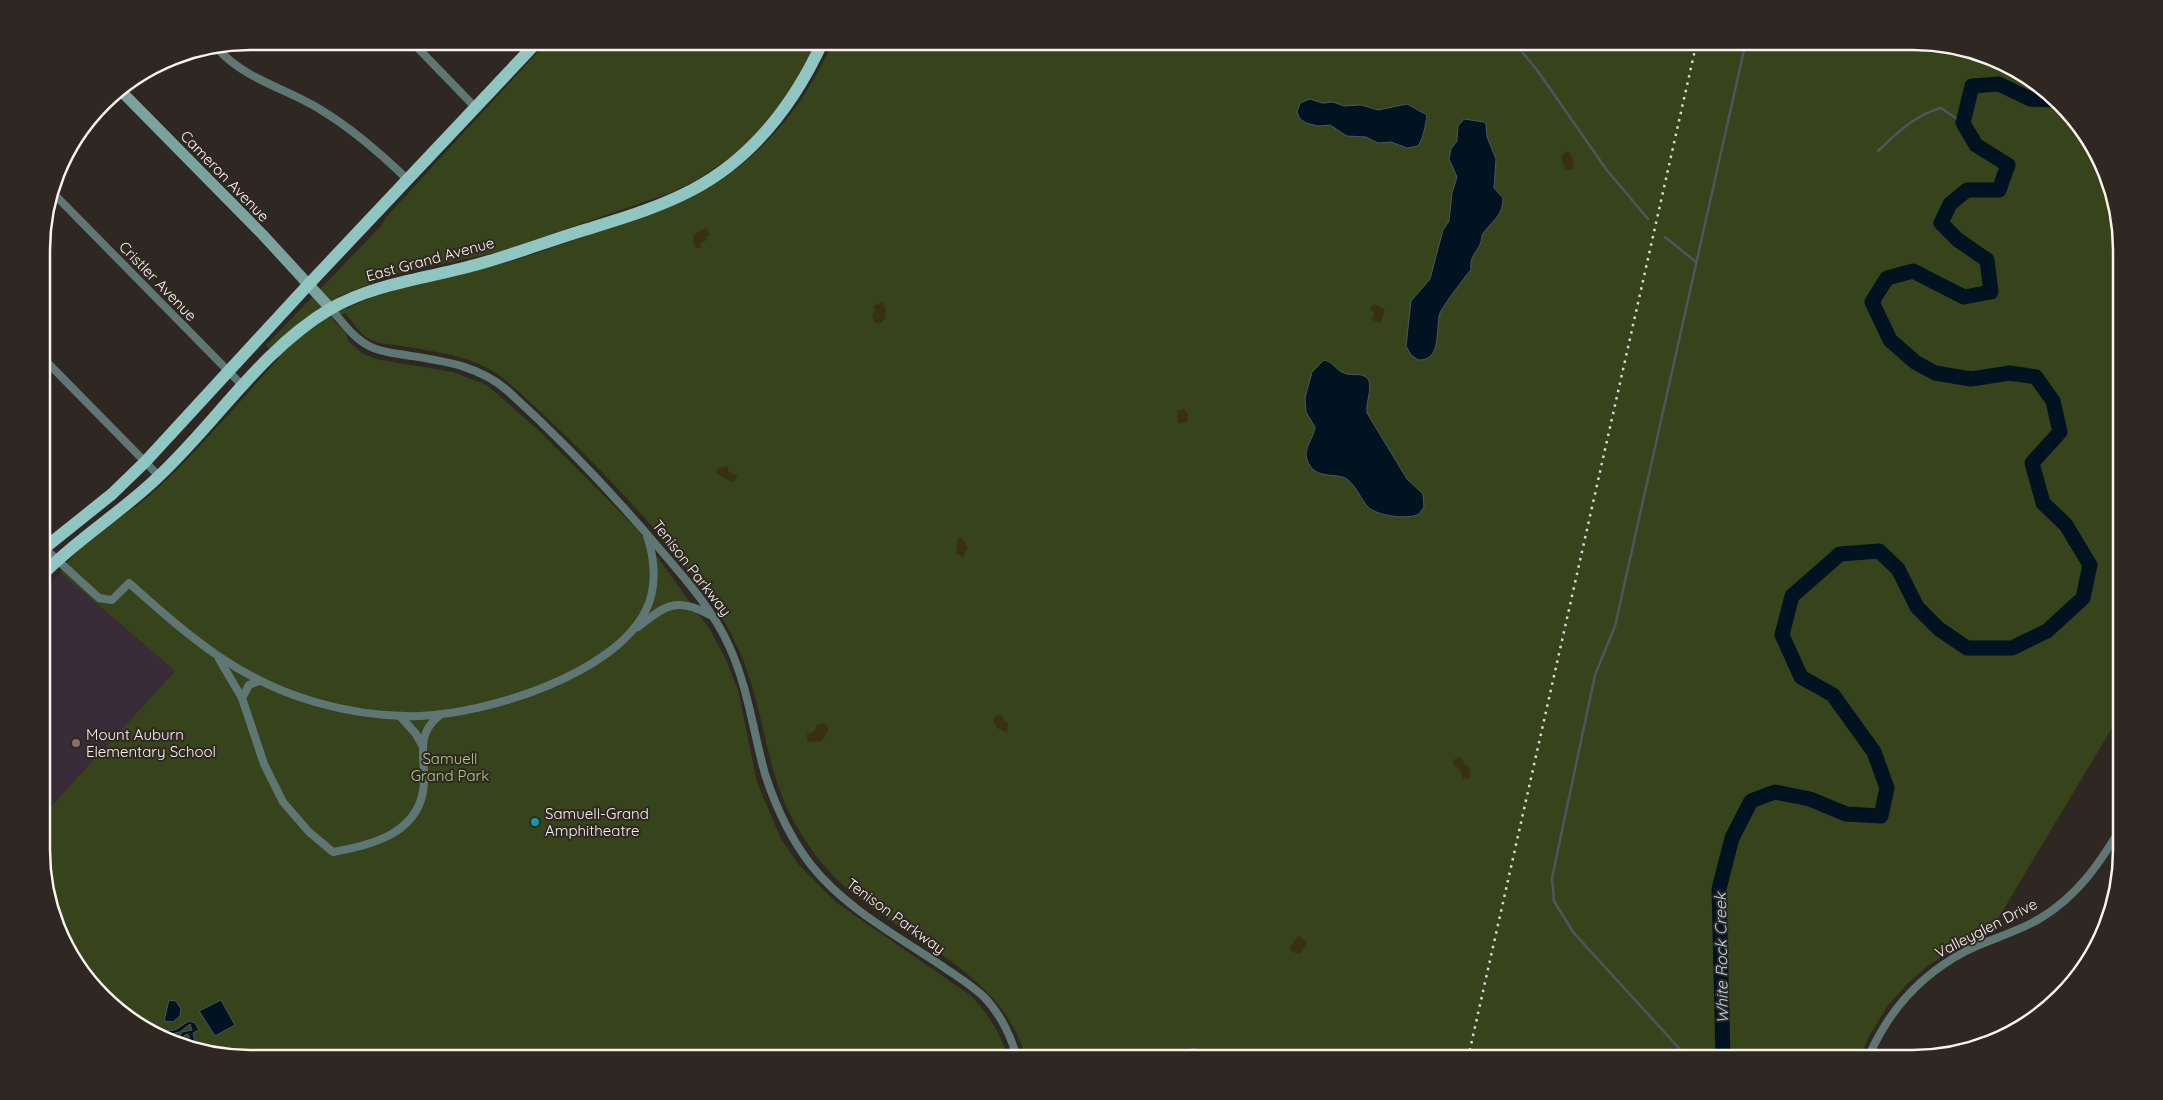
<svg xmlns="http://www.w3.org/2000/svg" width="2163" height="1100" font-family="Quicksand,sans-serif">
<rect width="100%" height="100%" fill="#2f2722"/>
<polygon fill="#392b38" points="61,573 175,671 43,815 42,593"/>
<path fill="#37441b" d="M548,41H818L795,86L753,137L732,156L697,180L670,193L502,251L392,275L337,297L346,309C393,285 444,278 494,266C528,257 562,244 595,233C635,219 678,207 714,184C768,150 808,100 833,41H1913L2005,63L2079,123L2106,170L2120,223L2121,713L1990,932L1948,953L1929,965L1907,984L1888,1005L1868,1038L1860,1058L1026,1059C1001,963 887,936 826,868C803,841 785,810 775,776C762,733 757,689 738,648C721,610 696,579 670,547C621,489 567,435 510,384C480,356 441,353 402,346C390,344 376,344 366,337C358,331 352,321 345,313L333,320L346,333L348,341L362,353L376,359L453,372L487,385L539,431L638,530L711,631L726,660L738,690L757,782L781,839L799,865L837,903L970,995C989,1014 1000,1033 1009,1059H250L158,1037L84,977L57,930L43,878V815L175,671L60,572C85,536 129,516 160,486C202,446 240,401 279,358L266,345L381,226L387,216Z"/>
<g fill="#393010">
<path d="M1567,151C1573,154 1575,164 1572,170H1565L1561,156Z"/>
<polygon points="705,228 708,229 710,235 706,236 707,240 701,243 700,248 696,248 693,243 694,235"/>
<polygon points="882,302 886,308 885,319 880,324 874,322 872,314 875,311 873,306"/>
<polygon points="1374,304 1385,310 1380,323 1372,320 1374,313 1370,308"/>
<polygon points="1184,409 1188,414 1187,422 1178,424 1177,411"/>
<polygon points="727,466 729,472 738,476 733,483 716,473 717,469"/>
<polygon points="958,538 961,538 968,547 963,557 956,554"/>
<polygon points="997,715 1003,716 1004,720 1008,723 1007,733 997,728 993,720"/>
<polygon points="824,723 828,726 828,732 821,741 807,742 807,734 814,732 817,725"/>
<polygon points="1457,757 1461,757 1464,764 1470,768 1471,777 1469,779 1463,778 1460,770 1454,765 1453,761"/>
<polygon points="1298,936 1307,942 1300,954 1292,952 1290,947"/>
</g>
<g fill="#011321" stroke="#4b565f">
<path d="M1310,99L1322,103L1333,102L1344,106L1361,105L1378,110L1407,104L1427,115C1426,123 1423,139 1418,146L1407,148L1391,142L1378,143L1366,137L1347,136L1330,125L1318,126L1306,123L1300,119L1297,112L1300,103Z"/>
<path d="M1464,119L1484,122L1486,124L1487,137L1496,159L1494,188L1503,198C1503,215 1494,219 1485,231C1481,235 1482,237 1481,242C1477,253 1469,256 1471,270C1468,272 1441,309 1440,313C1435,328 1443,361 1418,360L1411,355L1406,346L1411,301L1430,279L1443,230L1449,221L1452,193L1457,177L1449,159L1451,149L1457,141L1458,126Z"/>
<path d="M1324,360C1333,362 1336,370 1344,373C1350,376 1358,373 1364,376C1376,381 1365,403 1367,413L1407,479L1423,494L1424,507L1419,514C1408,520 1377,516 1368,507C1360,498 1357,487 1347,479C1336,472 1315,481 1307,460C1303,448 1314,438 1315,427L1306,412L1305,398L1312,372Z"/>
<polygon points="169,1000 176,1001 181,1009 180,1016 173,1022 164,1021"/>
<polygon points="221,1000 235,1025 215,1036 199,1011"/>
<polygon points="189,1021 195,1023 199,1030 193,1033 195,1043 185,1044 184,1041 190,1037 187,1034 182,1037 181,1043 177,1042 182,1032 192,1030 190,1024 180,1032 166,1035 164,1039 160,1038 161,1031 175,1030"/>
</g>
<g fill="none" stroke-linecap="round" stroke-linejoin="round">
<g stroke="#4b565f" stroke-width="2.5">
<polyline points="1513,41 1537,70 1606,169 1648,219"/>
<path d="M1878,151C1897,133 1915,115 1941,108L1963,123"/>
<polyline points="1665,237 1696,262"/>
<polyline points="1688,1058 1573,932 1554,901 1552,878 1595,675 1615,626 1746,41"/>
<polyline points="1132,1059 1195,1049 1204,1055 1226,1058"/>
</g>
<polyline stroke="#011321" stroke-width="15" points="1723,1058 1719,889 1732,838 1751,801 1775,792 1810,799 1846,814 1881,816 1887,788 1874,752 1833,695 1801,677 1782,635 1792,596 1840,554 1879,551 1898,569 1917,607 1939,629 1967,648 2012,648 2047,631 2083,598 2090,565 2066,525 2043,503 2032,463 2060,432 2053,401 2036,377 2010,373 1971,379 1935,373 1915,362 1890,340 1872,302 1887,278 1913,271 1964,297 1991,292 1987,260 1958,240 1941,223 1950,204 1967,190 1999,190 2008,165 1976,145 1963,123 1972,86 1999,84 2030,99 2051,100"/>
<g stroke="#5e7775" stroke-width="8">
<polyline points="411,41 475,107"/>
<path d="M217,48C245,80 286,88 321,110C353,129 381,154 407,179"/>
<polyline points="53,193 243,386"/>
<path d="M331,309C342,321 353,338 369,346C380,352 393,353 405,355C443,361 479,365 509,392C564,442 616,497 664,554C688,582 714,612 729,646C748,687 753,731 765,774C775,805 791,839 811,865C845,908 897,936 942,966C956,976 972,985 985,998C1000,1014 1012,1037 1017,1059"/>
<polyline points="42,357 159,476"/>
<path d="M42,546L99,598L112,600L129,583C189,636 236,679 315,702C349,712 385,717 420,716C488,713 614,675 646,610C657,588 655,559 647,536"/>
<path d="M638,627C665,606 676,596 710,615"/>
<path d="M219,659L242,698L264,764L283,802L309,832L333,852C374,845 422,832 424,782C425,754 415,735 440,715"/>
<polyline points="242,698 249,685 259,681"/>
<polyline points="400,716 416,734 422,745"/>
<path d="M1868,1058C1888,1011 1920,975 1966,951C1989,939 2016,933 2039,919C2077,897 2100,863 2122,826"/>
</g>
<polyline stroke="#7aa3a0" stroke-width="11" points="119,89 262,234 331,309"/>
<g stroke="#8fc6c1" stroke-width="12">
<polyline points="42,550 112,494 145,462 308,285 538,41"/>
<path d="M42,575C78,538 122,512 158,477C216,423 261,350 330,309C375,283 425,279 475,265C509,256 543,243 578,232C616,220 656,209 692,190C753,158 795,102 823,41"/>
</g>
<polyline stroke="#ddd7d3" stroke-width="2.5" stroke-dasharray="2.5 5" stroke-linecap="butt" points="1468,1058 1697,41"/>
</g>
<circle fill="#8d6e63" stroke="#2f2722" stroke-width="2" cx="76" cy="743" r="5"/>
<circle fill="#0f9aa8" stroke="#2f2722" stroke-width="2" cx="535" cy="822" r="5"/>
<g text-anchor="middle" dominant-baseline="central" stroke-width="4" stroke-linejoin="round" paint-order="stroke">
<g font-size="15" fill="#f9f3ef" stroke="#2f2722">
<text transform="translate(225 176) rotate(46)">Cameron Avenue</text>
<text transform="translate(430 259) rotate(-15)">East Grand Avenue</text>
<text transform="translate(158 281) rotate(46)">Cristler Avenue</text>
<text transform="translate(692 568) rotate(52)">Tenison Parkway</text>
<text transform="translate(896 916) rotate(36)">Tenison Parkway</text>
<text transform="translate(1986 928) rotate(-27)">Valleyglen Drive</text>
</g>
<g font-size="15" fill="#f9f3ef" stroke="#2f2722" text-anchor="start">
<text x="86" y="734">Mount Auburn<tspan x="86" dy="17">Elementary School</tspan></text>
<text x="545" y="813">Samuell-Grand<tspan x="545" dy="17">Amphitheatre</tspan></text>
</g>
<g font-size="15" fill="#b2cc87" stroke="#2f2722">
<text x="450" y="758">Samuell<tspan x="450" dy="17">Grand Park</tspan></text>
</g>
<g font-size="16" font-style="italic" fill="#b1d6f5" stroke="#2f2722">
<text transform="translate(1721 958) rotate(-91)">White Rock Creek</text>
</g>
</g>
<path d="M0 0H2163V1100H0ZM250 50H1913A200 200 0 0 1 2113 250V850A200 200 0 0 1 1913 1050H250A200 200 0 0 1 50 850V250A200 200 0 0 1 250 50Z" fill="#2f2722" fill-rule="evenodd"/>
<path fill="none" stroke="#f9f3ef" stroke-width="2.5" d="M250 50H1913A200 200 0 0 1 2113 250V850A200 200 0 0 1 1913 1050H250A200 200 0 0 1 50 850V250A200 200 0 0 1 250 50Z"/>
</svg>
